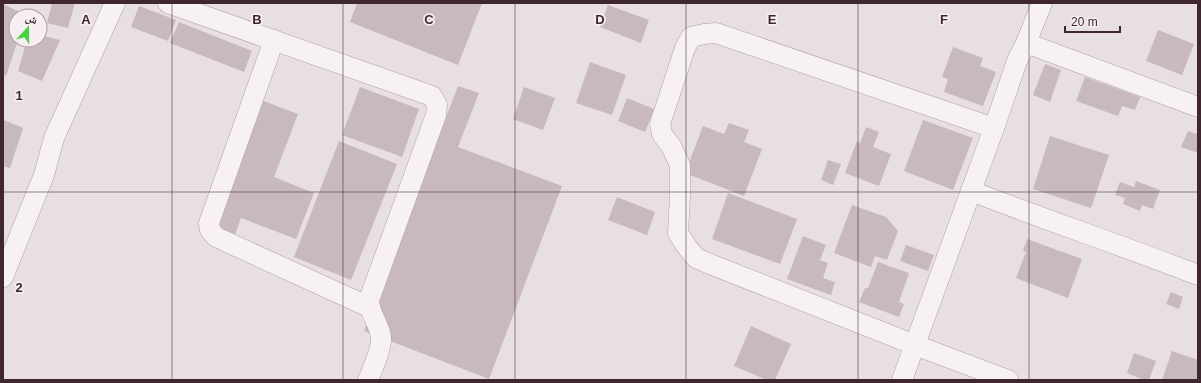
<svg xmlns="http://www.w3.org/2000/svg" width="1201" height="383" font-family="Arial,'Noto Naskh Arabic',sans-serif">
<rect width="100%" height="100%" fill="#e8dfe1"/>
<g fill="#c8b9bd">
<polygon points="52,3 75,3 68,28 47,23"/>
<polygon points="357,3 482,3 458,65 350,22"/>
<polygon points="3,4 28,16 16,16 16,40 18,40 6,76 3,74"/>
<polygon points="608,5 649,20 641,43 600,27"/>
<polygon points="139,6 176,20 168,41 131,27"/>
<polygon points="179,22 252,51 244,72 170,43"/>
<polygon points="1158,30 1194,44 1182,75 1146,61"/>
<polygon points="40,35 60,40 42,81 18,71 27,40 40,40"/>
<polygon points="953,47 983,58 980,66 996,72 983,106 944,92 948,79 942,77"/>
<polygon points="590,62 626,75 612,115 576,103"/>
<polygon points="1045,64 1061,70 1050,102 1033,95"/>
<polygon points="1085,77 1140,97 1135,110 1122,106 1118,116 1076,101"/>
<polygon points="458,86 479,93 458,147 562,186 489,379 364,331"/>
<polygon points="360,87 419,109 402,157 342,135"/>
<polygon points="524,87 555,98 543,130 513,119"/>
<polygon points="627,98 654,109 645,132 618,121"/>
<polygon points="261,100 298,114 274,177 314,193 296,239 241,218 235,235 213,227"/>
<polygon points="4,120 23,128 10,168 3,166 3,123"/>
<polygon points="923,120 973,138 953,190 904,171"/>
<polygon points="729,123 749,130 744,142 762,149 744,196 685,173 703,126 724,134"/>
<polygon points="866,127 879,132 873,147 891,154 879,186 845,173 857,141 860,143"/>
<polygon points="1198,129 1198,153 1181,147 1188,131 1196,134"/>
<polygon points="1050,136 1109,155 1091,208 1033,189"/>
<polygon points="339,141 397,164 351,280 294,257"/>
<polygon points="828,160 841,164 833,185 821,180"/>
<polygon points="1136,181 1160,190 1153,209 1142,205 1140,211 1123,204 1125,198 1115,195 1120,182 1134,187"/>
<polygon points="728,193 797,219 780,264 712,239"/>
<polygon points="617,197 655,212 647,235 608,220"/>
<polygon points="852,205 886,217 898,231 887,260 875,256 871,267 834,253"/>
<polygon points="803,236 826,245 820,260 828,263 823,278 835,282 831,295 787,279"/>
<polygon points="1027,239 1082,259 1068,298 1016,278 1026,252 1023,251"/>
<polygon points="906,245 934,255 928,271 900,261"/>
<polygon points="878,262 909,273 899,302 904,304 899,317 859,302 865,288 868,288"/>
<polygon points="1171,292 1183,297 1179,309 1166,304"/>
<polygon points="751,326 791,344 775,380 767,380 734,366"/>
<polygon points="1172,351 1198,360 1198,380 1162,380"/>
<polygon points="1134,353 1156,361 1149,380 1144,380 1127,373"/>
</g>
<g fill="none" stroke-linecap="round" stroke-linejoin="round">
<defs>
<g id="street">
<path d="M168,3L432,96L437,105L436,115L369,300C369,314 380,324 381,338C382,348 372,370 368,380"/>
<polyline points="274,40 209,223 210,230 216,237 369,307"/>
<polyline points="1026,43 1198,107"/>
<polyline points="994,128 716,33 704,34 691,37 685,48 660,124 662,134 671,146 680,165 680,195 678,233 687,247 696,258 715,266 915,345 1008,380"/>
<path d="M971,191C1046,220 1123,246 1198,275"/>
<polyline points="3,277 44,175 54,138 115,3"/>
<polyline points="902,380 994,128 1017,61 1026,43 1042,3"/>
</g>
</defs>
<use href="#street" stroke="#afa0a4" stroke-width="21"/>
<use href="#street" stroke="#f7f1f3" stroke-width="20"/>
</g>
<path fill="none" stroke="#40272e" stroke-width="1" stroke-opacity="0.55" d="M172,3V380M343,3V380M515,3V380M686,3V380M858,3V380M1029,3V380M3,192H1198"/>
<g font-size="13" text-anchor="middle" font-weight="bold" fill="#40272e" stroke="#f6eef1" stroke-width="3.5" stroke-linejoin="round" paint-order="stroke">
<text x="86" y="24">A</text>
<text x="257" y="24">B</text>
<text x="429" y="24">C</text>
<text x="600" y="24">D</text>
<text x="772" y="24">E</text>
<text x="944" y="24">F</text>
<text x="19" y="100">1</text>
<text x="19" y="292">2</text>
</g>
<rect width="1201" height="383" fill="none" stroke="#40272e" stroke-width="8"/>
<g transform="translate(28 28) rotate(21)"><circle r="19" fill="#f6eef1" stroke="#ad9ea3"/>
<path d="M0-3L7 15L0 10L-7 15Z" fill="#46d23f"/>
<text y="-6" font-size="11" font-weight="bold" text-anchor="middle" fill="#40272e">ش</text>
</g>
<path d="M1065 26v6h55v-6" fill="none" stroke="#40272e" stroke-width="2"/>
<text x="1071" y="26" font-size="12" fill="#40272e" stroke="#f6eef1" stroke-width="3" paint-order="stroke">20 m</text>
</svg>
